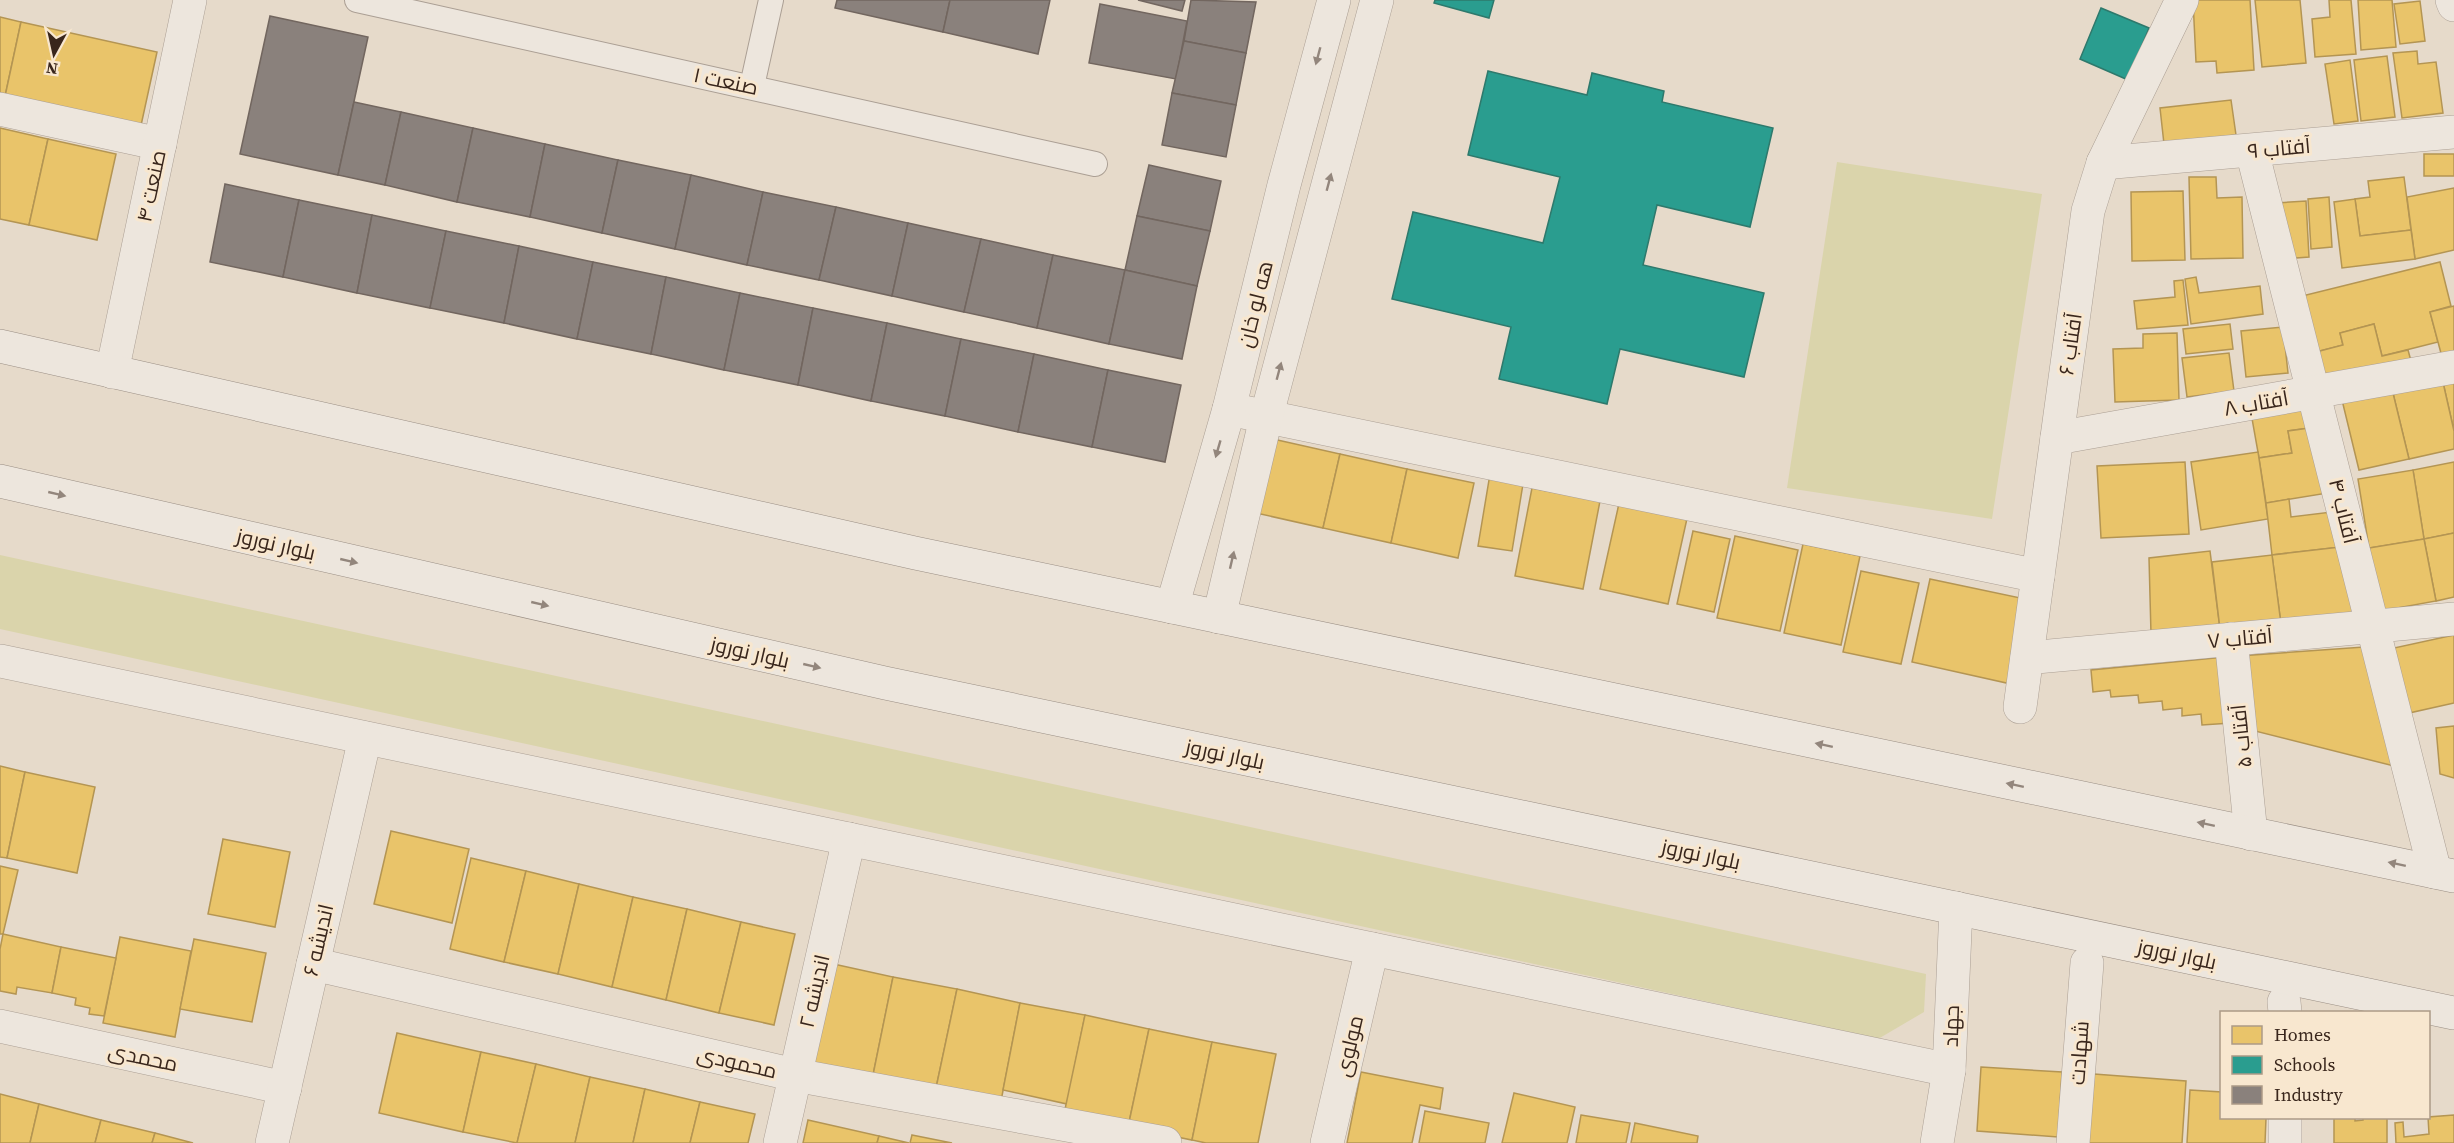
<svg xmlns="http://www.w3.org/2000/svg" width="2454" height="1143" font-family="'Source Serif 4',Cairo,serif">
<rect width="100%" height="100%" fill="#e6daca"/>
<g fill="#dad4ab">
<polygon points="1837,162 2042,194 1992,519 1787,488"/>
<polygon points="0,555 1926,974 1924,1012 1878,1039 0,629"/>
</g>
<g fill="#e9c46a" stroke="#b49553" stroke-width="1.5">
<polygon points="2193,0 2250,0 2254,70 2217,73 2216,61 2196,62"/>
<polygon points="2255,0 2300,0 2306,63 2262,67"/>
<polygon points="2329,0 2351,0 2356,54 2315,57 2312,19 2330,17"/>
<polygon points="2358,0 2392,0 2396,47 2361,50"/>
<polygon points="2420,1 2425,41 2400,44 2394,4"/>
<polygon points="0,17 21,22 4,101 0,100"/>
<polygon points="21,22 157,52 140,130 4,101"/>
<polygon points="2417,51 2418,64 2436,62 2443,113 2402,118 2393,53"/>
<polygon points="2387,56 2395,117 2361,121 2354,60"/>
<polygon points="2350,60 2358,121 2334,124 2325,64"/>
<polygon points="2231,100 2236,135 2164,144 2160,108"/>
<polygon points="0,128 48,139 29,225 0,219"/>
<polygon points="48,139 116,154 97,240 29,225"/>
<rect x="2424" y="154" width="30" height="22"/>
<polygon points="2189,177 2216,177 2217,198 2242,197 2243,258 2191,259"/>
<polygon points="2404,177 2411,230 2360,236 2355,199 2370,197 2368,181"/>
<polygon points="2454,188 2454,250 2415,259 2407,197"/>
<polygon points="2183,191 2185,260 2132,261 2131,192"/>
<polygon points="2329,197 2332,247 2311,249 2308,199"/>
<polygon points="2355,199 2360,236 2411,230 2415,259 2342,268 2334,202"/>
<polygon points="2306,201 2309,257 2269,260 2262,204"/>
<polygon points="2440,262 2451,306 2430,312 2438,342 2382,356 2374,324 2340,333 2343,345 2312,353 2298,297"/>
<polygon points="2196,277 2199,293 2260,286 2263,314 2191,324 2185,279"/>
<polygon points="2183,280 2188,325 2137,329 2134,301 2175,297 2174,281"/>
<polygon points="2454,306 2454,354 2442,357 2430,312"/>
<polygon points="2230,324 2233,349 2186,354 2183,329"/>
<polygon points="2374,324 2382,356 2408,350 2411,361 2324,383 2316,352 2343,345 2340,333"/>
<polygon points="2283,327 2288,373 2246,377 2241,331"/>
<polygon points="2177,333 2179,400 2115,402 2113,349 2143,348 2143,334"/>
<polygon points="2229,353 2234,391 2187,397 2182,358"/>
<polygon points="2454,375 2454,431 2442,378"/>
<polygon points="2442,378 2454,431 2454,449 2409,459 2392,389"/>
<polygon points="2392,389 2409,459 2359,470 2342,400"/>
<polygon points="2320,403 2324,426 2288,431 2292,453 2259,458 2251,413"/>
<polygon points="2324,426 2334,492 2266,503 2259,458 2292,453 2288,431"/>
<polygon points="1273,439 1340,454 1323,528 1256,513"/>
<polygon points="2258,452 2268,519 2201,530 2191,462"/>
<polygon points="1340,454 1407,469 1391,543 1323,528"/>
<polygon points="2185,462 2189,534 2101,538 2097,466"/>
<polygon points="2454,462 2454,533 2424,539 2413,470"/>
<polygon points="1407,469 1474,483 1458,558 1391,543"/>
<polygon points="2413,470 2424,539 2369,548 2358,479"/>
<polygon points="1490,474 1524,478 1512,551 1478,546"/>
<polygon points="1532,488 1600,501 1583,589 1515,576"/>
<polygon points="1620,499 1688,514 1668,604 1600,589"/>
<polygon points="2289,499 2291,517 2348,510 2349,546 2272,555 2266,503"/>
<polygon points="1693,531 1730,539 1714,612 1677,604"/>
<polygon points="2454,533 2454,597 2436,601 2424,539"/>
<polygon points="1735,536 1798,550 1780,631 1717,618"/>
<polygon points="2424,539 2436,601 2381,611 2369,548"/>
<polygon points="1803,544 1860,556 1841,645 1784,633"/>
<polygon points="2349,546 2357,615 2281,624 2272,555"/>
<polygon points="2210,551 2220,629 2151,634 2149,558"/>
<polygon points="2272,555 2281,624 2220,629 2212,562"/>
<polygon points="1861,571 1919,583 1901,664 1843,652"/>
<polygon points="1930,579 2030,600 2011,684 1912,662"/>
<polygon points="2454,635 2454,703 2409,713 2394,648"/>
<polygon points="2364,647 2394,766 2247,729 2239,656"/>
<polygon points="2225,657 2231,723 2202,725 2201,714 2182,716 2182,708 2163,710 2162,701 2139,703 2138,695 2111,697 2110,690 2093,692 2091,670"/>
<polygon points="2454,726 2454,778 2440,774 2436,728"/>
<polygon points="0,766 25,772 7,858 0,857"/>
<polygon points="25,772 95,787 77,873 7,858"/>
<polygon points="391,831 469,849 452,923 374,904"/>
<polygon points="223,839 290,852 275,927 208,914"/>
<polygon points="471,858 526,871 504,962 450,949"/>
<polygon points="0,866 18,870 3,934 0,934"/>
<polygon points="526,871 579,884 558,974 504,962"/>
<polygon points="579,884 633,897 612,987 558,974"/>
<polygon points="633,897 687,909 666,1000 612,987"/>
<polygon points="687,909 741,922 719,1013 666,1000"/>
<polygon points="741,922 795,934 774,1025 719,1013"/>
<polygon points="3,934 61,947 52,993 17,987 16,994 0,991 0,949"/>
<polygon points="120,937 191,951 175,1037 103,1023"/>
<polygon points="194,939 266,953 252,1022 180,1009"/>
<polygon points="61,947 116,958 104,1016 89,1014 90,1008 75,1005 76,998 52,993"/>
<polygon points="829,963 893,977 873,1075 809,1062"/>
<polygon points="893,977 957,989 936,1088 873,1075"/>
<polygon points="957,989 1020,1003 1001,1101 936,1088"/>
<polygon points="1020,1003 1085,1015 1067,1104 1003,1090"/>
<polygon points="1085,1015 1149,1029 1128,1127 1064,1114"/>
<polygon points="1149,1029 1212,1042 1192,1140 1128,1127"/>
<polygon points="397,1033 481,1052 463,1132 379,1113"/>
<polygon points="1212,1042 1276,1054 1258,1143 1206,1143 1192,1140"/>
<polygon points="481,1052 536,1064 517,1143 463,1132"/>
<polygon points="536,1064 590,1077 575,1143 517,1143"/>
<polygon points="1981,1067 2062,1072 2058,1137 1977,1131"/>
<polygon points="1361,1072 1443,1088 1440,1109 1420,1105 1412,1143 1347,1143"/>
<polygon points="2094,1074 2186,1081 2182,1143 2088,1143"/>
<polygon points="590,1077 645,1089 633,1143 575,1143"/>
<polygon points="645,1089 700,1102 690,1143 633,1143"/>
<polygon points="2190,1090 2222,1092 2222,1118 2266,1118 2265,1143 2187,1143"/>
<polygon points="1514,1093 1575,1107 1567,1143 1502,1143"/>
<polygon points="0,1094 39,1104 30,1143 0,1143"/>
<polygon points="700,1102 755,1114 748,1143 690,1143"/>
<polygon points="39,1104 101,1120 95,1143 30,1143"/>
<polygon points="1425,1111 1489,1123 1485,1143 1419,1143"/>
<polygon points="1581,1115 1630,1123 1626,1143 1576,1143"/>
<polygon points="2454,1115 2454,1143 2396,1143 2395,1123 2403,1122 2404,1137 2429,1134 2428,1117"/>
<polygon points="2334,1118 2355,1118 2355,1121 2363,1120 2363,1118 2387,1118 2387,1143 2334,1143"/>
<polygon points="101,1120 155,1133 152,1143 95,1143"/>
<polygon points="808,1120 879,1136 877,1143 803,1143"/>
<polygon points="1635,1123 1698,1136 1697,1143 1631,1143"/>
<polygon points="155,1133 193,1143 152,1143"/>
<polygon points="912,1135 952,1143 910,1143"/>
<polygon points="879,1136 909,1143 877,1143"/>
</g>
<g fill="#2a9d8f" stroke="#2e796c" stroke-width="1.5">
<polygon points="1435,0 1494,0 1489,18 1434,3"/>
<polygon points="2101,8 2149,28 2128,80 2080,59"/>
<polygon points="1488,71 1587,95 1592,73 1664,91 1662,102 1773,128 1750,227 1657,205 1643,265 1764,293 1744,377 1620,349 1607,404 1499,379 1511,327 1392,299 1413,212 1543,243 1560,177 1468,155"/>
</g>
<g fill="#8a817c" stroke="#72665f" stroke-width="1.5">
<polygon points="837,0 950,0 943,32 835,8"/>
<polygon points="950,0 1050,0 1038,54 943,32"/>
<polygon points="1138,0 1185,0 1182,11"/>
<polygon points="1191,0 1256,2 1246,53 1184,41"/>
<polygon points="1100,4 1187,21 1176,79 1089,63"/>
<polygon points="270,16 368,37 338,175 240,154"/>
<polygon points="1184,41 1246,53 1236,105 1172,93"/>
<polygon points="1172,93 1236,105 1226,157 1162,145"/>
<polygon points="354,102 401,112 385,185 338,175"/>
<polygon points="401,112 473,128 457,202 385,185"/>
<polygon points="473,128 545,144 530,217 457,202"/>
<polygon points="545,144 618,160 602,233 530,217"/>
<polygon points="618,160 691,175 675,249 602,233"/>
<polygon points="1149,165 1221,181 1210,231 1137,216"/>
<polygon points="691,175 763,192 747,265 675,249"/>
<polygon points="225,184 299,200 283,277 210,262"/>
<polygon points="763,192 836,207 819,280 747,265"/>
<polygon points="299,200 372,215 357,293 283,277"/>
<polygon points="836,207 908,223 892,296 819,280"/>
<polygon points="372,215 446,231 430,308 357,293"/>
<polygon points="1137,216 1210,231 1197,286 1125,270"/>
<polygon points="908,223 981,239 964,312 892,296"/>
<polygon points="446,231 519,246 504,323 430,308"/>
<polygon points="981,239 1053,255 1037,328 964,312"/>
<polygon points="519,246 593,262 577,339 504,323"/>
<polygon points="1053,255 1125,270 1109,344 1037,328"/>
<polygon points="593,262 666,277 651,354 577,339"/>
<polygon points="1125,270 1197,286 1182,359 1109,344"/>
<polygon points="666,277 740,293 724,370 651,354"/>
<polygon points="740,293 813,308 798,385 724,370"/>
<polygon points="813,308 887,323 871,401 798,385"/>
<polygon points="887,323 961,339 945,416 871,401"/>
<polygon points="961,339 1034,354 1018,432 945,416"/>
<polygon points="1034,354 1108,370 1092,447 1018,432"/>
<polygon points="1108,370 1181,385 1165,462 1092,447"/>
</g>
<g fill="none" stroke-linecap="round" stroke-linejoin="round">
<defs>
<g id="service">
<polyline points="357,0 1095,164"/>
<polyline points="752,86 771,0"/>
</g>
<g id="minor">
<polyline points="2452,0 2454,5"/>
<polyline points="0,109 160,144"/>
<polyline points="2252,151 2435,872"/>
<polyline points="2103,163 2454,132"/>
<polyline points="1229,409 2038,576"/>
<polyline points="2057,438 2454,367"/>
<polyline points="2231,639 2251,834"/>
<polyline points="2027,658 2454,619"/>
<polyline points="0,661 1949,1070"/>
<polyline points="2020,707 2088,211 2103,163 2182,0"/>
<polyline points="313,964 795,1075 1165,1143"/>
<polyline points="2284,1002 2285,1012"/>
<polyline points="0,1026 285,1088"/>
<polyline points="272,1143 365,738"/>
<polyline points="1327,1143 1372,949"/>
<polyline points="1937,1143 1949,1070 1956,908"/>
<polyline points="2073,1143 2087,963"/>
<polyline points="2285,1143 2285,1118"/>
</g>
<g id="tertiary">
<polyline points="112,372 190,0"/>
<polyline points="1172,607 1229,409 1284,185 1334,0"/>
<polyline points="1219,617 1266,418 1377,0"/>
<polyline points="780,1143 849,839"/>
</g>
<g id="secondary">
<polyline points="0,346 915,553 2454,876"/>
<polyline points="0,481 885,683 2454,1013"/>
</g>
</defs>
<use href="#service" stroke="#ab9f94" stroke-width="26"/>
<use href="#minor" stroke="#ab9f94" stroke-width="34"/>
<use href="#tertiary" stroke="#ab9f94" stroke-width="34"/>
<use href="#secondary" stroke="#9a8e84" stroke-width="34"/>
<use href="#service" stroke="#ede6dd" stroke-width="24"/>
<use href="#minor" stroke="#ede6dd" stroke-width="33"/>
<use href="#tertiary" stroke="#ede6dd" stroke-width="33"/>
<use href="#secondary" stroke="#ede6dd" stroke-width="33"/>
</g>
<defs><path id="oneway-solid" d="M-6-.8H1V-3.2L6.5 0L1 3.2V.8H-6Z" transform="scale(1.5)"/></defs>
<g fill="#93867c">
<use href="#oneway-solid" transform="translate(1318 56) rotate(105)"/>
<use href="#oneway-solid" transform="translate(1329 182) rotate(-75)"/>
<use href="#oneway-solid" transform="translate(1279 371) rotate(-75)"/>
<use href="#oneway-solid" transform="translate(1218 449) rotate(106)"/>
<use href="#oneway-solid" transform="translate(57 494) rotate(13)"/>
<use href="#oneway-solid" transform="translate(1232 560) rotate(-77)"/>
<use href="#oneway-solid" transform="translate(349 561) rotate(13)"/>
<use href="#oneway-solid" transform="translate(540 604) rotate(13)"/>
<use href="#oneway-solid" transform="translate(812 666) rotate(13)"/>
<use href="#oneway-solid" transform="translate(1824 745) rotate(-168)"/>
<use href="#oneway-solid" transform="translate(2015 785) rotate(-168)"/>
<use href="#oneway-solid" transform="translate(2206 824) rotate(-168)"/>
<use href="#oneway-solid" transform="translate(2397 864) rotate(-168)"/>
</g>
<g text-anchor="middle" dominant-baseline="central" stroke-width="6" stroke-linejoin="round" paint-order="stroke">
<g font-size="21" fill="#39261c" stroke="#f8e7cf">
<text transform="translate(726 81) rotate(12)">صنعت ۱</text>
<text transform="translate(2279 148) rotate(-5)">آفتاب ۹</text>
<text transform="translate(151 186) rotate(-78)">صنعت ۴</text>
<text transform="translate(1255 304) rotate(-76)">هه لو خان</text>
<text transform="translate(2070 344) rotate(-82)">آفتاب ۶</text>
<text transform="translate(2256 403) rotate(-10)">آفتاب ۸</text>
<text transform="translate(2344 511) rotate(76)">آفتاب ۴</text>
<text transform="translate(276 544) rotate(13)">بلوار نوروز</text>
<text transform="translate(2240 638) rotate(-5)">آفتاب ۷</text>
<text transform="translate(750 652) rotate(13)">بلوار نوروز</text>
<text transform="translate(2241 736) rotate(-96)">آفتاب ۵</text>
<text transform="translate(1225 754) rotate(12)">بلوار نوروز</text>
<text transform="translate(1701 854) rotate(12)">بلوار نوروز</text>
<text transform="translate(318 940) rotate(-77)">اندیشه ۶</text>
<text transform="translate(2177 954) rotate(12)">بلوار نوروز</text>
<text transform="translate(814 991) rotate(-77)">اندیشه ۲</text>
<text transform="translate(1951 1026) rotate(-88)">جهاد</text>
<text transform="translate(1349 1046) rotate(-77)">مولوی</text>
<text transform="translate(2079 1053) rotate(-86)">شهادت</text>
<text transform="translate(143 1057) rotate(12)">محمدی</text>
<text transform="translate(737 1062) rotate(13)">محمودی</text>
</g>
</g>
<rect x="2220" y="1011" width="210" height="108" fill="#f8e7cf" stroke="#ac9a87" stroke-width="1.5"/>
<rect x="2232" y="1026" width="30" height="18" fill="#e9c46a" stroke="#ac9a87" stroke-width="1.5"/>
<text x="2274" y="1041" font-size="18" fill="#39261c">Homes</text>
<rect x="2232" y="1056" width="30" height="18" fill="#2a9d8f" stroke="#ac9a87" stroke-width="1.5"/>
<text x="2274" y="1071" font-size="18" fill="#39261c">Schools</text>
<rect x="2232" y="1086" width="30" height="18" fill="#8a817c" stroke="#ac9a87" stroke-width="1.5"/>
<text x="2274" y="1101" font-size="18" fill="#39261c">Industry</text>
<g transform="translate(54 54) rotate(188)" stroke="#f8e7cf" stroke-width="4.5" paint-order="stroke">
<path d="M0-4.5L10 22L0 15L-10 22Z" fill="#39261c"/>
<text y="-9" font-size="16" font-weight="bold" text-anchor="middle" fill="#39261c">N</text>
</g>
</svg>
